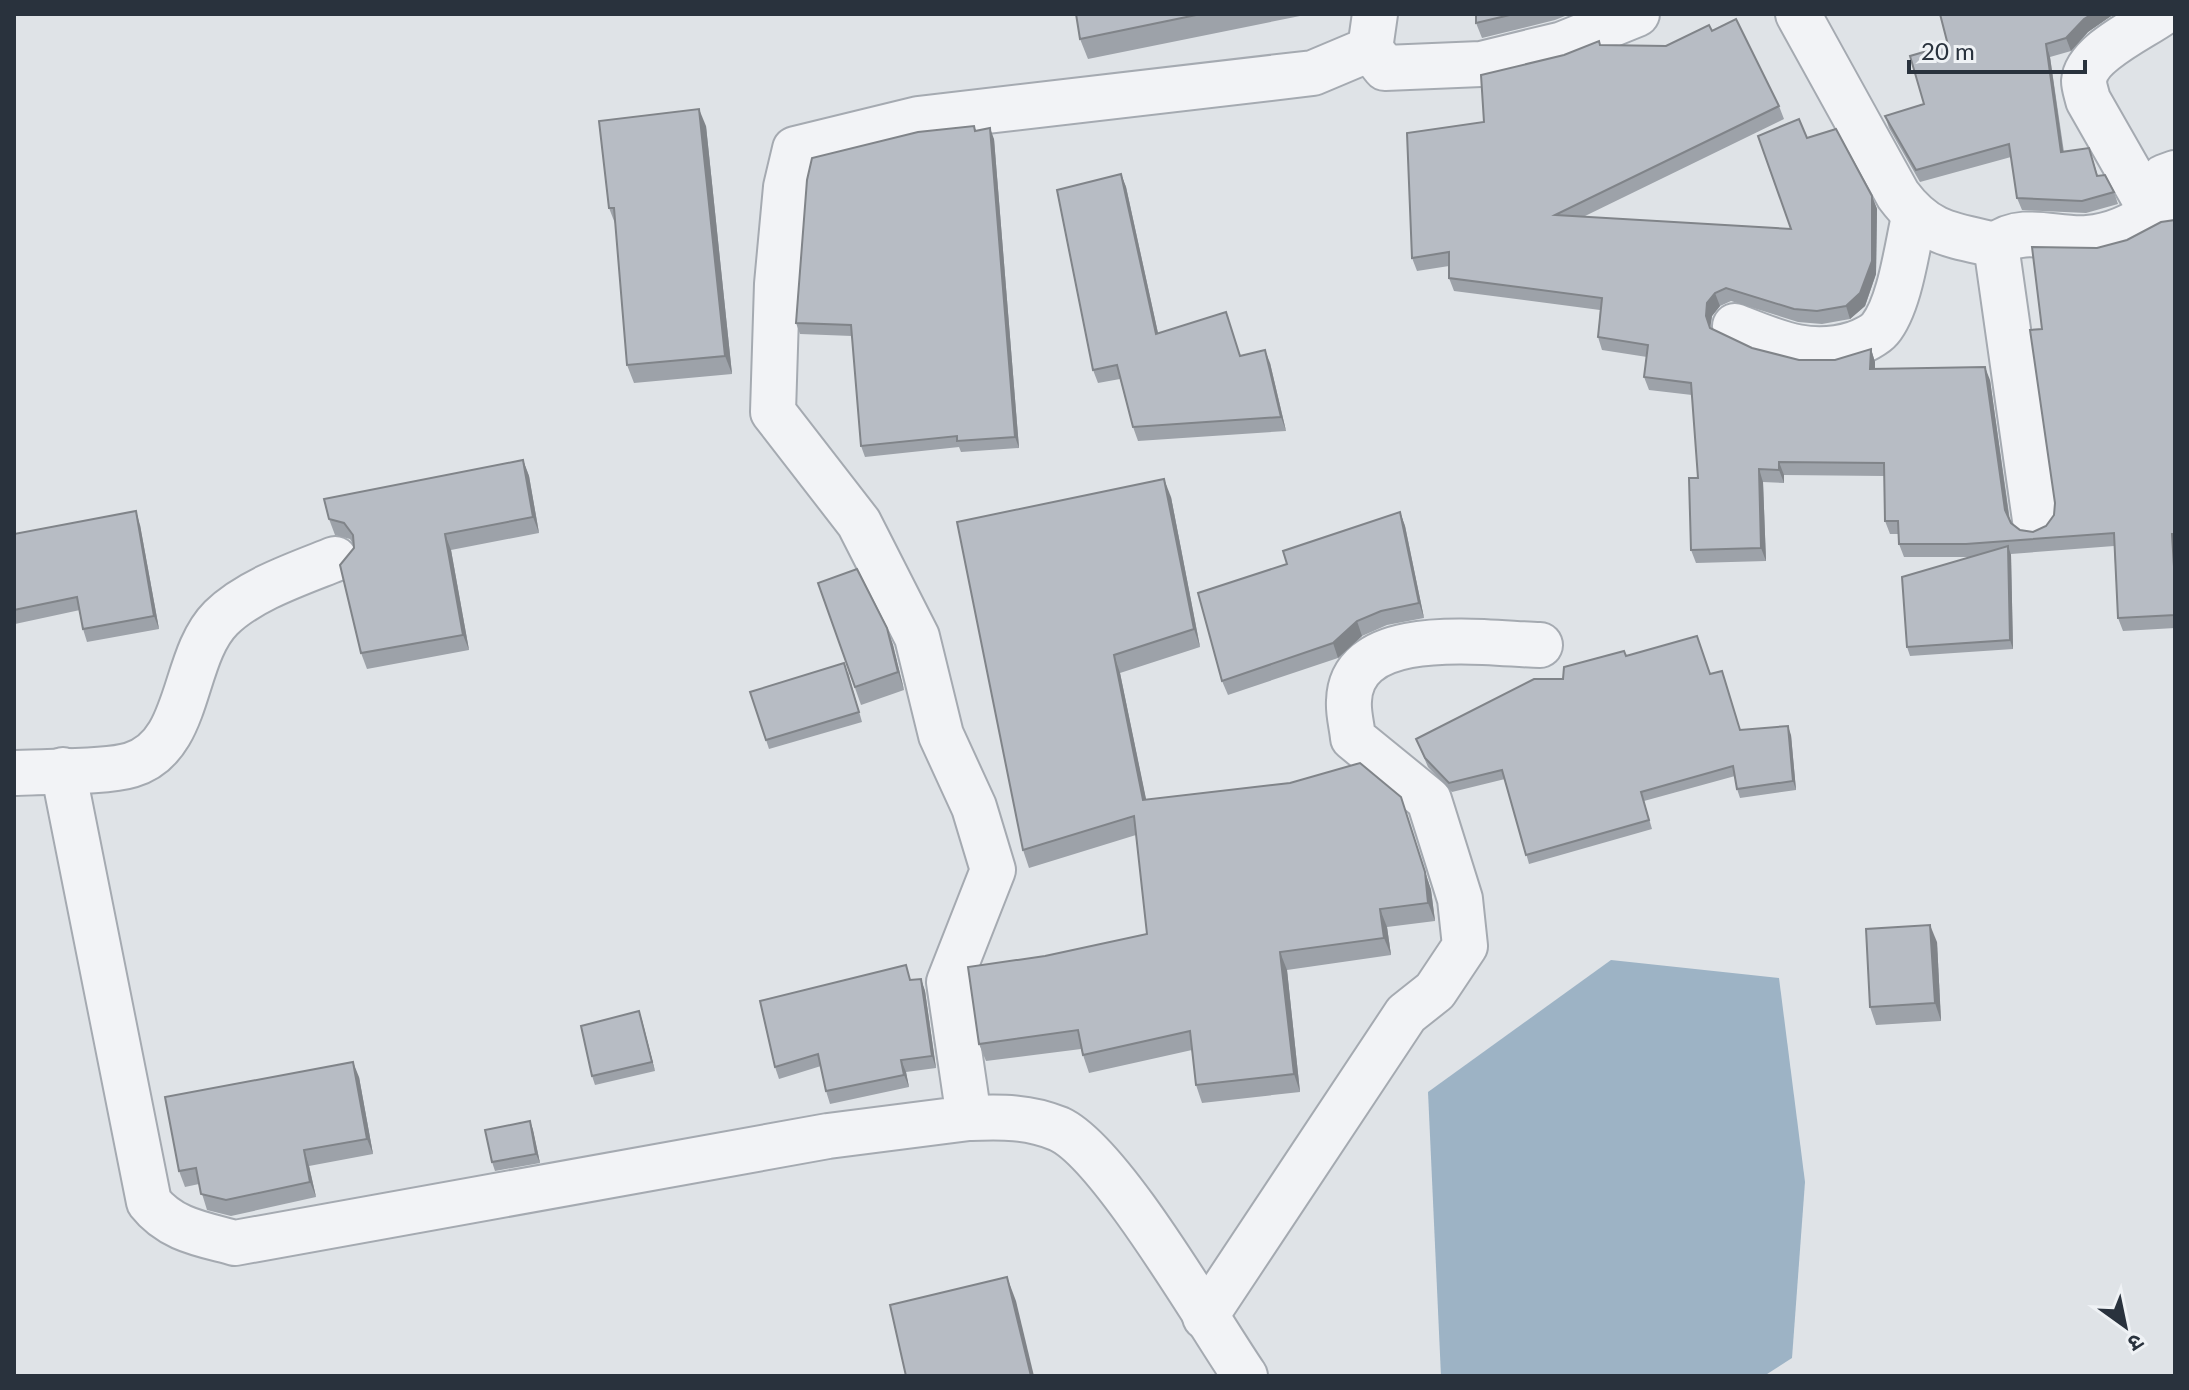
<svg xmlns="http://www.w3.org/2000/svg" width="2189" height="1390" font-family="Lato,'Noto Sans Devanagari',sans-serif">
<rect width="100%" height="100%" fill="#dfe3e7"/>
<polygon fill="#9db3c5" points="1611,960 1779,978 1805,1182 1792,1358 1764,1376 1441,1376 1428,1092"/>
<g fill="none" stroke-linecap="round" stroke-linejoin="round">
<defs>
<g id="minor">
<path d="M1798,14L1898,195C1927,234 1951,235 1996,245C2023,224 2057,241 2088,238C2113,236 2131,226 2153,214L2164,177L2175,173"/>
<polyline points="1370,49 1385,68 1481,64 1563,44 1637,14"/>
<path d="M2153,214L2088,100C2087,95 2084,87 2084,81C2086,53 2140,29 2161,14"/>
<polyline points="1996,245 2035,520"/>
<path d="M1735,326C1776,342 1809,358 1854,344C1861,342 1875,335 1880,329C1900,305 1907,247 1914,217"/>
<path d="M63,770L149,1202C171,1230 202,1234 235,1243L828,1136L969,1118L949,982L993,870L974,807L941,735L917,637L859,523L773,412L777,284L786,187L795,149L918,119L1313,73L1370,49L1375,14"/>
<path d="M14,773C44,771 105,773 131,765C192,747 181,658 221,618C249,590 300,573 335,559"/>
<path d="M969,1118C1001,1117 1028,1116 1059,1129C1111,1153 1208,1322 1245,1376"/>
<path d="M1205,1317L1406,1014L1435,991L1465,946L1460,899L1429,800L1353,738C1352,726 1348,713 1349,701C1351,622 1488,644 1540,645"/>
</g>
</defs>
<use href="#minor" stroke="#a5aab1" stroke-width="48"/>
<use href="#minor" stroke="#f2f3f6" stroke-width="44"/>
</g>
<g fill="#9da2a9">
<polygon points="1076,14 1310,14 1088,59 1080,39"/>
<polygon points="1476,14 1570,14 1555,20 1482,38 1476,23"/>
<polygon points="1940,14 2114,14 2088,32 2071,51 2050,57 2064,152 2093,160 2098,176 2114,192 2118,204 2086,213 2022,210 2017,198 2011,157 1920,182 1889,128 1885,116 1924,104 1948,45"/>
<polygon points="1712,31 1779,106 1784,119 1583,217 1791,229 1807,138 1872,196 1877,209 1876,274 1865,306 1850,319 1822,324 1798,322 1731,301 1720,306 1712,316 1710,328 1752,348 1799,360 1835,360 1871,349 1875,362 1875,369 1990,380 2010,520 2011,523 2020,530 2033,532 2046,526 2054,515 2055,503 2042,329 2097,248 2127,240 2175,220 2175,628 2123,631 2118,618 2114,546 2011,554 2013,649 1910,656 1907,647 1971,557 1904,557 1899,544 1898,534 1890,534 1885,521 1884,476 1784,475 1784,483 1763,482 1766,561 1696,563 1691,550 1698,478 1692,395 1649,390 1644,377 1647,357 1602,350 1598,337 1600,310 1454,291 1449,278 1449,266 1417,271 1412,258 1484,122 1564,55 1600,45 1666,46"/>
<polygon points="706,126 732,374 634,383 627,365 616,226 609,208"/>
<polygon points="974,126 976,131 994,139 1019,448 961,452 959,447 865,457 861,446 852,336 800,334 796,323"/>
<polygon points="1121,174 1126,187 1158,333 1270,363 1286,431 1138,441 1133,427 1120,379 1098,383 1093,370"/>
<polygon points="523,460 529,476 539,533 451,550 469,650 367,669 361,653 353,544 350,539 335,535 329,519"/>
<polygon points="1171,497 1200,647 1120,673 1146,800 1407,815 1431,890 1435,921 1387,927 1391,955 1287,970 1300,1092 1202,1103 1196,1085 1192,1050 1089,1073 1081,1049 986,1061 979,1044 1045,956 1147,934 1136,835 1029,868 1023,850"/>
<polygon points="1400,512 1405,526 1424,618 1387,625 1362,636 1338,658 1228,695 1222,681 1287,564"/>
<polygon points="140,525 159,629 87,642 83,629 80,610 15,624 14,534"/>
<polygon points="818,583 887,628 893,645 904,690 861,705"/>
<polygon points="1626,656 1710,674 1740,730 1791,735 1796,790 1740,798 1737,789 1735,776 1644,801 1652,829 1529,864 1505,779 1452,792 1428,767 1416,739 1563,679"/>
<polygon points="848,672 862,722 769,749 750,692"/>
<polygon points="1937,942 1941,1021 1876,1025 1870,1007"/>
<polygon points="921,979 925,991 936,1068 906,1072 909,1087 830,1104 826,1091 821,1066 779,1079 775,1067 911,980"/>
<polygon points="639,1011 655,1071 595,1085 592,1076"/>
<polygon points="359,1077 373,1154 309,1166 316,1197 231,1216 207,1210 199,1184 185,1187 179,1171"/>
<polygon points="530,1121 533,1130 540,1163 495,1171 492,1162"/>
</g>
<g fill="#808489">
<polygon points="2092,14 2114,14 2088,32 2071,51 2066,38 2084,19"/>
<polygon points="2046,44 2050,57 2065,165 2061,152"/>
<polygon points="699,109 706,126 732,374 725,356"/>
<polygon points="990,128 994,139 1019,448 1015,437"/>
<polygon points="1121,174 1126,187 1161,347 1156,334"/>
<polygon points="1872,196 1877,209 1876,274 1865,306 1850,319 1846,306"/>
<polygon points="1715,293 1720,306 1712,316 1710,329 1706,316 1707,303"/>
<polygon points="1871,349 1875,362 1875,382 1870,369"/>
<polygon points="1265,350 1270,363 1286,431 1281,417"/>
<polygon points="1985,367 1990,380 2010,524 2005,510"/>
<polygon points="523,460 529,476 539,533 533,517"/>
<polygon points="1779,462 1784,475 1784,483 1779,470"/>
<polygon points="1759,469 1763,482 1766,561 1761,548"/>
<polygon points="1164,479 1171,497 1200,647 1194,629"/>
<polygon points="136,511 140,525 159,629 154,616"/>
<polygon points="1400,512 1405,526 1424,618 1419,603"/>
<polygon points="445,534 451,550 469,650 463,635"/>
<polygon points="2172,534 2175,542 2175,583"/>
<polygon points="2008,546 2011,555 2013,649 2010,640"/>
<polygon points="1357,621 1362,636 1338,658 1333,643"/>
<polygon points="887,628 893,645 904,690 898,672"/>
<polygon points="1114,655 1120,673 1150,818 1143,800"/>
<polygon points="1788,726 1791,735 1796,790 1793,781"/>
<polygon points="1401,797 1431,890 1435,921 1428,903"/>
<polygon points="1380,909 1387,927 1391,955 1384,938"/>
<polygon points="1930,925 1937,942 1941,1021 1935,1003"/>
<polygon points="1280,952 1287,970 1300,1092 1294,1074"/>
<polygon points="921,979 925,991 936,1068 932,1056"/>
<polygon points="639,1011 642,1020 655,1071 652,1062"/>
<polygon points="901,1060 906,1072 909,1087 904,1075"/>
<polygon points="353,1062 359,1077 373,1154 367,1139"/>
<polygon points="530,1121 533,1130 540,1163 536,1154"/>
<polygon points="304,1150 309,1166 316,1197 310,1182"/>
<polygon points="1007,1277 1016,1301 1034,1376 1031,1376"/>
</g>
<g fill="#b7bcc4" stroke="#808489" stroke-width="2">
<polygon points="1076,14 1201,14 1080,39"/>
<polygon points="1476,14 1514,14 1476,23"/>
<polygon points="1940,14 2092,14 2084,19 2066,38 2046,44 2061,152 2089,148 2097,176 2105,175 2114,192 2082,201 2017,198 2009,144 1916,170 1885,116 1924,104 1910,56 1948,45"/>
<polygon points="1736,19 1779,106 1555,215 1791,229 1758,136 1799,119 1807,138 1836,129 1872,196 1872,261 1860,293 1846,306 1817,311 1794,309 1726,288 1715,293 1707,303 1706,316 1710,328 1752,348 1799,360 1835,360 1871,349 1870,369 1985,367 2005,510 2011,523 2020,530 2033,532 2046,526 2054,515 2055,503 2030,330 2042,329 2032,247 2097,248 2127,240 2161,222 2175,220 2175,534 2172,534 2175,583 2175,615 2118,618 2114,533 1966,544 1899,544 1898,521 1885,521 1884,463 1779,462 1779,470 1759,469 1761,548 1691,550 1689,478 1698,478 1691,383 1644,377 1648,345 1598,337 1602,298 1449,278 1449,252 1412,258 1407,133 1484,122 1481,75 1564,55 1599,41 1600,45 1666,46 1709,25 1712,31"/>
<polygon points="699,109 725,356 627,365 614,208 609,208 599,121"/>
<polygon points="974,126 975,131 990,128 1015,437 957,441 957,436 861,446 851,325 796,323 807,180 812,158 918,132"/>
<polygon points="1121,174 1156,334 1226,312 1240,356 1265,350 1281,417 1133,427 1117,365 1093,370 1057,190"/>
<polygon points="523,460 533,517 445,534 463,635 361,653 340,565 354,548 353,535 344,523 329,519 324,499"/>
<polygon points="1164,479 1194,629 1114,655 1143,800 1290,783 1360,763 1401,797 1425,872 1428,903 1380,909 1384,938 1280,952 1294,1074 1196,1085 1190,1031 1083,1055 1078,1030 979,1044 968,967 1045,956 1147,934 1134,816 1023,850 957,522"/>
<polygon points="136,511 154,616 83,629 77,597 14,610 14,534"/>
<polygon points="1400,512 1419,603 1381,611 1357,621 1333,643 1222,681 1198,593 1287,564 1283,551"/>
<polygon points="2008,546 2010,640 1907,647 1902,577"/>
<polygon points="857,569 887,628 898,672 855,687 818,583"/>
<polygon points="1697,636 1710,674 1722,671 1740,730 1788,726 1793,781 1737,789 1733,766 1641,792 1649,820 1526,855 1502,770 1449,783 1425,758 1416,739 1534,679 1563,679 1564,667 1624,651 1626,656"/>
<polygon points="844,663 859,712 766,740 750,692"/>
<polygon points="1930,925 1935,1003 1870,1007 1866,929"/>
<polygon points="906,965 910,980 921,979 932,1056 901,1060 904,1075 826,1091 818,1054 775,1067 760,1001"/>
<polygon points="639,1011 652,1062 592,1076 581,1026"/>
<polygon points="353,1062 367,1139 304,1150 310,1182 226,1200 201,1194 196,1168 179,1171 165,1097"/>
<polygon points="530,1121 536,1154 492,1162 485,1130"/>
<polygon points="1007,1277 1031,1376 906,1376 890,1305"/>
</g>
<rect width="2189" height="1390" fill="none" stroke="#29323d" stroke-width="32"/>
<g transform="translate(2125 1326) rotate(147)" stroke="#eff2f5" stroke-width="6" paint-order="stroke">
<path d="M0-6L14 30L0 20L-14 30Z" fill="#29323d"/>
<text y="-12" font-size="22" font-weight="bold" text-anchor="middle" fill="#29323d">उ</text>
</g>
<path d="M1909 60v12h176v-12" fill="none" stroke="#29323d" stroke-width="4"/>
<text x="1921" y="60" font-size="24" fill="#29323d" stroke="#eff2f5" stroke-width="6" paint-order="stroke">20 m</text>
</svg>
